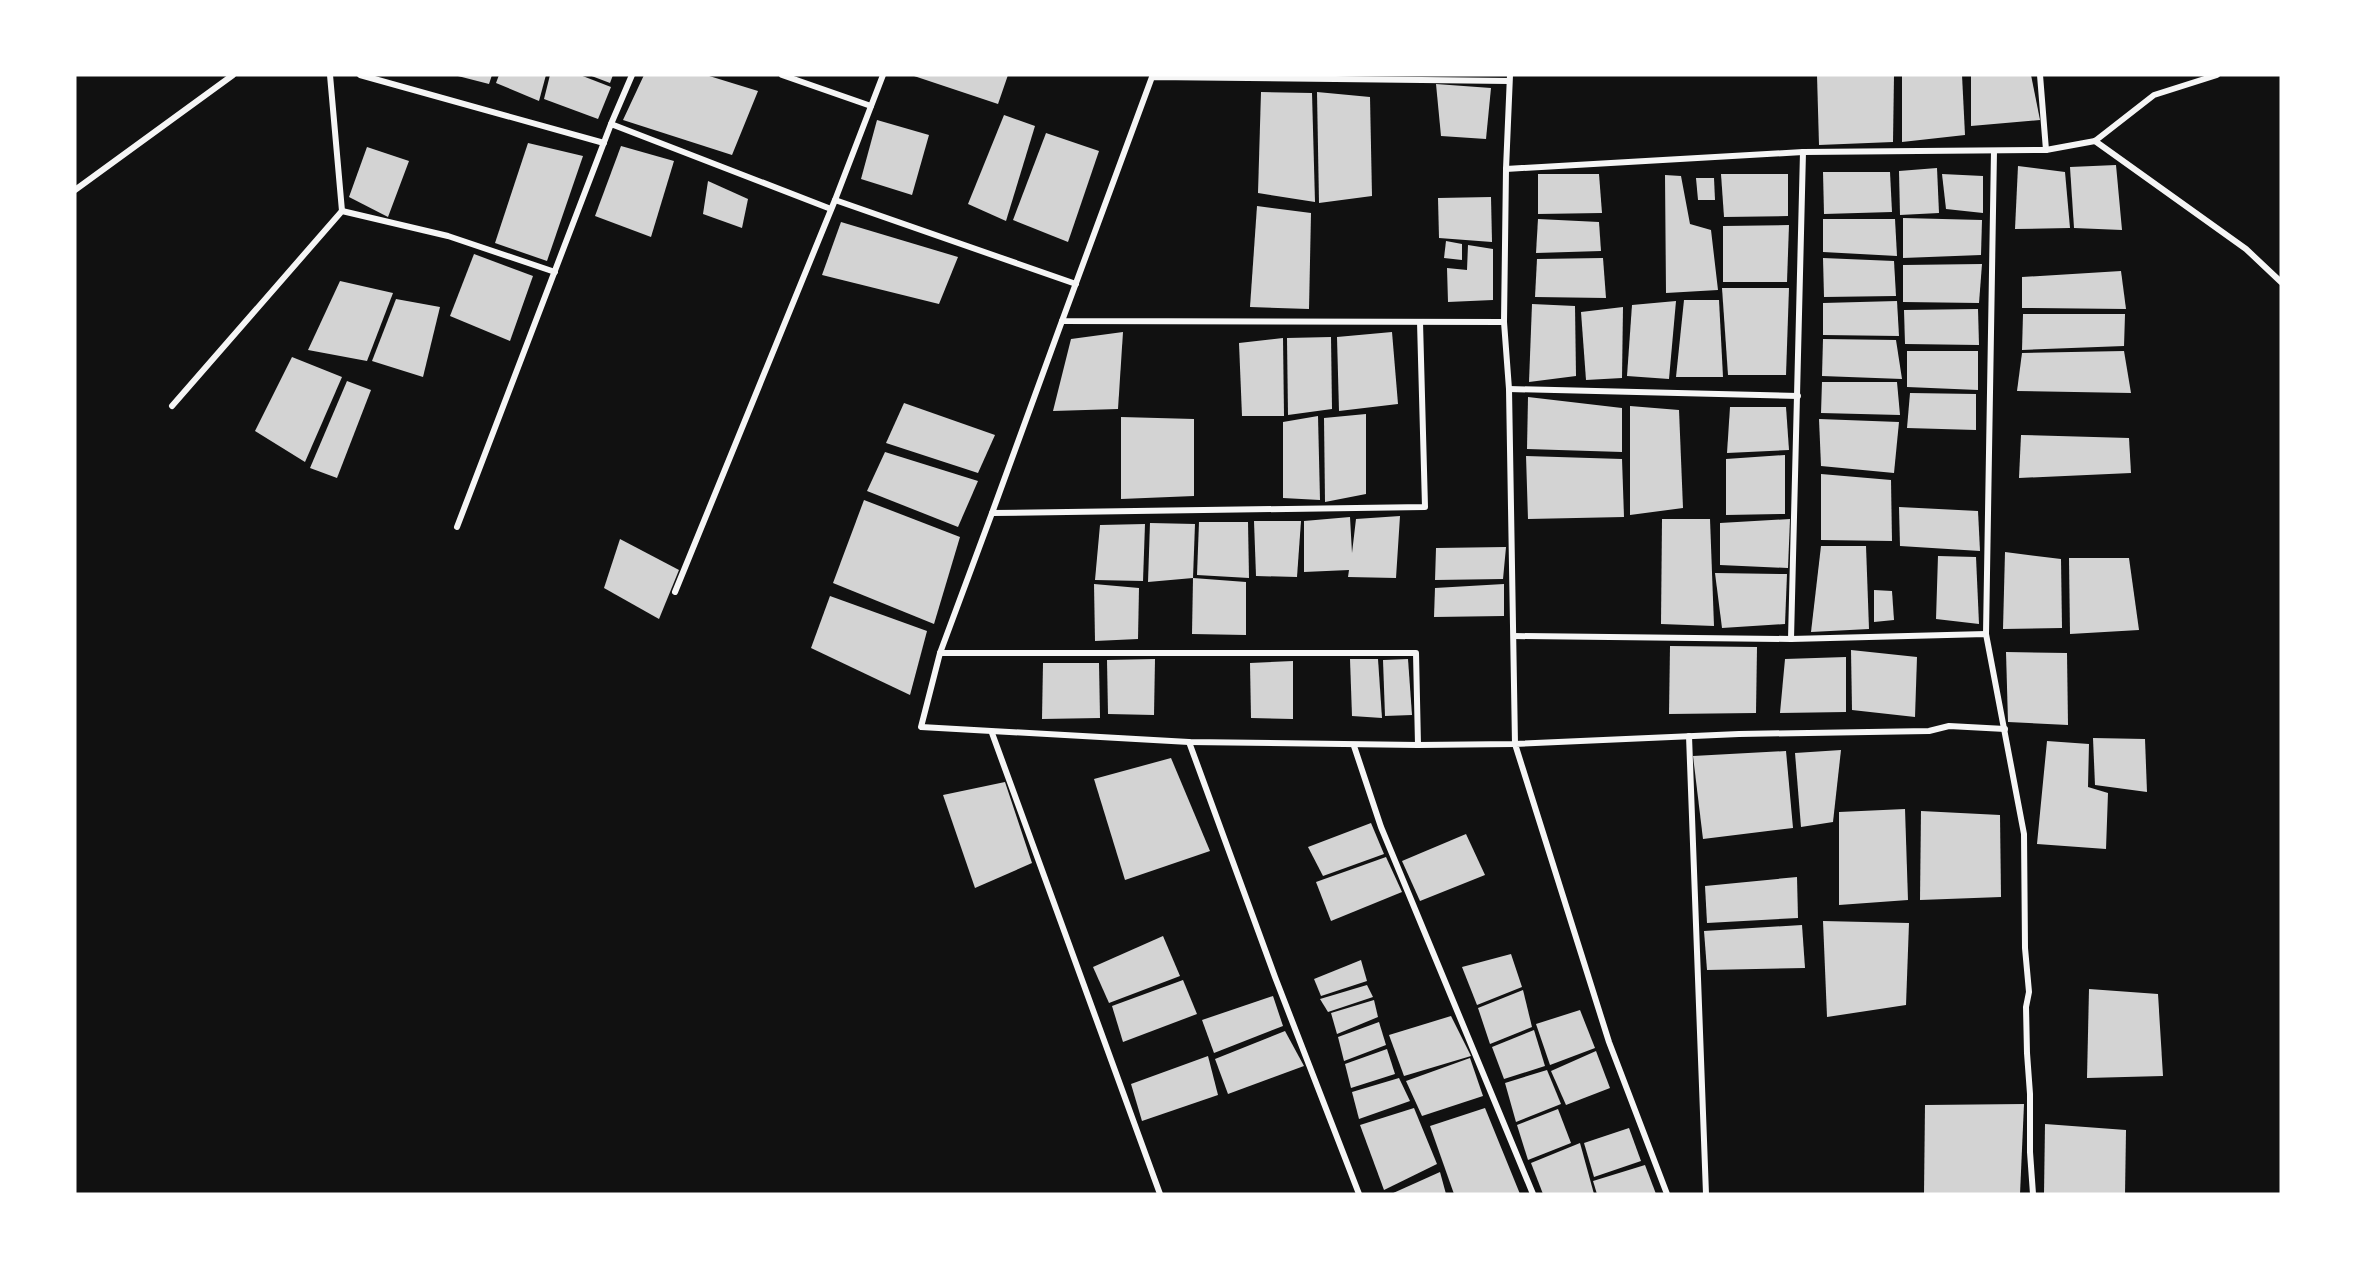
<svg xmlns="http://www.w3.org/2000/svg" width="2356" height="1269" font-family="'Open Sans',sans-serif">
<rect width="100%" height="100%" fill="#111"/>
<g fill="#d3d3d3">
<polygon points="454,75 492,75 489,84"/>
<polygon points="499,75 546,75 539,101 496,83"/>
<polygon points="550,75 580,75 611,87 598,119 544,99"/>
<polygon points="589,75 613,75 610,83"/>
<polygon points="644,75 706,75 758,91 732,155 623,120"/>
<polygon points="911,75 1008,75 998,104"/>
<polygon points="1817,75 1894,75 1893,142 1819,145"/>
<polygon points="1902,75 1962,75 1965,135 1902,142"/>
<polygon points="1971,75 2031,75 2040,120 1971,126"/>
<polygon points="1436,84 1491,88 1486,139 1441,136"/>
<polygon points="1261,92 1312,93 1315,202 1258,193"/>
<polygon points="1317,92 1370,97 1372,196 1319,203"/>
<polygon points="1004,115 1035,126 1006,221 968,204"/>
<polygon points="877,120 929,135 912,195 861,179"/>
<polygon points="1046,133 1099,151 1068,242 1013,220"/>
<polygon points="528,143 583,156 547,261 495,243"/>
<polygon points="621,146 674,161 651,237 595,216"/>
<polygon points="367,147 409,161 388,217 349,197"/>
<polygon points="2116,165 2122,230 2074,228 2070,167"/>
<polygon points="2018,166 2065,172 2070,228 2015,229"/>
<polygon points="1937,168 1939,213 1900,215 1899,171"/>
<polygon points="1823,172 1890,172 1892,212 1824,214"/>
<polygon points="1538,174 1599,174 1602,213 1538,214"/>
<polygon points="1721,174 1788,174 1788,216 1724,217"/>
<polygon points="1942,174 1983,176 1983,213 1946,209"/>
<polygon points="1665,175 1681,176 1690,224 1711,230 1718,290 1666,293"/>
<polygon points="1696,178 1714,178 1715,200 1698,200"/>
<polygon points="708,181 748,199 742,228 703,214"/>
<polygon points="1491,197 1492,242 1439,238 1438,198"/>
<polygon points="1257,206 1311,213 1309,309 1250,307"/>
<polygon points="1903,218 1982,220 1981,255 1903,258"/>
<polygon points="1538,219 1599,222 1601,251 1536,253"/>
<polygon points="1823,219 1895,219 1897,256 1823,252"/>
<polygon points="841,222 958,257 939,304 822,275"/>
<polygon points="1789,225 1787,282 1723,282 1723,226"/>
<polygon points="1446,241 1462,244 1462,260 1444,258"/>
<polygon points="1468,245 1493,249 1493,300 1448,302 1447,268 1467,270"/>
<polygon points="474,254 533,276 510,341 450,316"/>
<polygon points="1603,258 1606,298 1535,297 1537,259"/>
<polygon points="1823,258 1894,261 1896,296 1824,297"/>
<polygon points="1982,264 1979,303 1903,302 1903,265"/>
<polygon points="2121,271 2126,309 2022,308 2022,277"/>
<polygon points="340,281 393,293 367,361 308,350"/>
<polygon points="1722,288 1789,288 1786,375 1728,375"/>
<polygon points="396,299 440,307 423,377 372,361"/>
<polygon points="1684,300 1719,300 1723,377 1676,377"/>
<polygon points="1676,301 1669,379 1627,376 1632,305"/>
<polygon points="1897,301 1899,336 1823,335 1823,303"/>
<polygon points="1532,304 1575,306 1576,376 1529,382"/>
<polygon points="1623,307 1622,378 1586,380 1581,312"/>
<polygon points="1978,309 1979,345 1905,344 1904,310"/>
<polygon points="2023,314 2125,314 2124,346 2022,350"/>
<polygon points="1123,332 1118,409 1053,411 1071,339"/>
<polygon points="1392,332 1398,404 1339,411 1337,337"/>
<polygon points="1331,337 1332,409 1288,415 1287,338"/>
<polygon points="1283,338 1284,416 1242,416 1239,343"/>
<polygon points="1823,339 1896,340 1902,379 1822,376"/>
<polygon points="1907,351 1978,351 1978,390 1907,387"/>
<polygon points="2124,351 2131,393 2017,391 2022,353"/>
<polygon points="292,357 342,377 305,462 255,431"/>
<polygon points="347,381 371,390 337,478 310,468"/>
<polygon points="1822,382 1897,382 1900,415 1821,413"/>
<polygon points="1910,393 1976,394 1976,430 1907,428"/>
<polygon points="1528,397 1622,408 1622,452 1527,449"/>
<polygon points="904,403 995,435 978,473 886,443"/>
<polygon points="1630,406 1679,410 1683,508 1630,515"/>
<polygon points="1730,407 1786,407 1789,450 1727,453"/>
<polygon points="1366,414 1366,494 1325,502 1324,418"/>
<polygon points="1318,416 1320,500 1283,498 1283,422"/>
<polygon points="1121,417 1194,419 1194,496 1121,499"/>
<polygon points="1819,419 1899,422 1894,473 1821,466"/>
<polygon points="2021,435 2129,438 2131,473 2019,478"/>
<polygon points="885,452 978,481 958,527 867,491"/>
<polygon points="1785,455 1785,514 1726,515 1726,459"/>
<polygon points="1526,456 1622,459 1624,517 1528,519"/>
<polygon points="1821,474 1891,480 1892,541 1821,540"/>
<polygon points="864,500 960,537 934,624 833,583"/>
<polygon points="1899,507 1978,511 1980,551 1900,546"/>
<polygon points="1400,516 1396,578 1348,577 1349,570 1304,572 1304,521 1350,517 1352,553 1356,519"/>
<polygon points="1662,519 1710,519 1714,626 1661,624"/>
<polygon points="1790,519 1788,568 1720,565 1720,523"/>
<polygon points="1254,521 1301,521 1297,577 1256,576"/>
<polygon points="1199,522 1248,522 1249,578 1197,575"/>
<polygon points="1150,523 1195,524 1193,578 1148,582"/>
<polygon points="1145,524 1143,581 1095,580 1100,525"/>
<polygon points="620,539 679,570 659,619 604,588"/>
<polygon points="1821,546 1866,546 1869,629 1811,632"/>
<polygon points="1506,547 1503,579 1435,580 1436,548"/>
<polygon points="2005,552 2061,559 2062,628 2003,629"/>
<polygon points="1938,556 1976,557 1979,624 1936,619"/>
<polygon points="2069,558 2129,558 2139,630 2070,634"/>
<polygon points="1715,573 1787,574 1785,624 1722,628"/>
<polygon points="1193,578 1246,582 1246,635 1192,634"/>
<polygon points="1094,584 1139,588 1138,639 1095,641"/>
<polygon points="1504,584 1504,616 1434,617 1435,588"/>
<polygon points="1874,590 1892,591 1894,620 1874,622"/>
<polygon points="830,596 927,631 910,695 811,648"/>
<polygon points="1670,646 1757,647 1756,713 1669,714"/>
<polygon points="1851,650 1917,657 1915,717 1852,710"/>
<polygon points="2006,652 2067,653 2068,725 2008,722"/>
<polygon points="1846,657 1846,712 1780,713 1785,659"/>
<polygon points="1155,659 1154,715 1108,714 1107,660"/>
<polygon points="1350,659 1378,659 1382,718 1352,716"/>
<polygon points="1408,659 1412,715 1385,716 1383,660"/>
<polygon points="1293,661 1293,719 1251,718 1250,663"/>
<polygon points="1043,663 1099,663 1100,718 1042,719"/>
<polygon points="2093,738 2145,739 2147,792 2095,785"/>
<polygon points="2047,741 2089,744 2088,787 2108,793 2106,849 2037,844"/>
<polygon points="1841,750 1833,822 1801,827 1795,753"/>
<polygon points="1786,751 1793,828 1703,839 1693,756"/>
<polygon points="1171,758 1210,851 1125,880 1094,779"/>
<polygon points="1005,782 1032,863 975,888 943,795"/>
<polygon points="1905,809 1908,900 1839,905 1839,812"/>
<polygon points="1921,811 2000,815 2001,897 1920,900"/>
<polygon points="1371,823 1384,854 1323,876 1308,847"/>
<polygon points="1466,834 1485,875 1420,901 1402,861"/>
<polygon points="1386,857 1402,892 1331,921 1316,882"/>
<polygon points="1797,877 1798,918 1707,923 1705,886"/>
<polygon points="1823,921 1909,923 1906,1005 1827,1017"/>
<polygon points="1802,925 1805,968 1707,970 1704,931"/>
<polygon points="1163,936 1180,976 1109,1003 1093,967"/>
<polygon points="1511,954 1522,987 1477,1005 1462,967"/>
<polygon points="1361,960 1367,981 1321,996 1314,979"/>
<polygon points="1183,980 1197,1014 1123,1042 1112,1006"/>
<polygon points="1367,985 1373,997 1328,1012 1320,999"/>
<polygon points="2089,989 2158,994 2163,1076 2087,1078"/>
<polygon points="1523,990 1532,1027 1490,1044 1478,1008"/>
<polygon points="1273,996 1283,1026 1214,1053 1202,1020"/>
<polygon points="1374,1000 1378,1017 1337,1034 1331,1013"/>
<polygon points="1580,1010 1595,1048 1550,1065 1536,1024"/>
<polygon points="1451,1016 1471,1056 1404,1076 1389,1035"/>
<polygon points="1379,1022 1386,1045 1344,1061 1338,1037"/>
<polygon points="1534,1030 1545,1066 1504,1079 1492,1047"/>
<polygon points="1285,1031 1304,1066 1228,1094 1215,1059"/>
<polygon points="1387,1049 1395,1074 1351,1088 1345,1064"/>
<polygon points="1596,1051 1610,1088 1566,1105 1551,1071"/>
<polygon points="1208,1056 1218,1095 1142,1121 1131,1084"/>
<polygon points="1470,1058 1483,1096 1422,1116 1406,1081"/>
<polygon points="1547,1070 1561,1104 1516,1122 1505,1083"/>
<polygon points="1399,1078 1410,1101 1359,1119 1352,1092"/>
<polygon points="2024,1104 2020,1194 1924,1194 1925,1105"/>
<polygon points="1414,1108 1437,1164 1384,1190 1360,1125"/>
<polygon points="1485,1108 1520,1194 1454,1194 1430,1126"/>
<polygon points="1558,1109 1571,1143 1528,1160 1517,1125"/>
<polygon points="2045,1124 2126,1130 2125,1194 2044,1194"/>
<polygon points="1629,1128 1641,1161 1594,1177 1584,1143"/>
<polygon points="1580,1143 1594,1194 1543,1194 1531,1163"/>
<polygon points="1645,1165 1656,1194 1597,1194 1593,1181"/>
<polygon points="1440,1172 1446,1194 1391,1194"/>
</g>
<g fill="none" stroke-linecap="round" stroke-linejoin="round">
<g stroke="#f5f5f5" stroke-width="6">
<polyline points="330,75 342,211"/>
<polyline points="360,75 604,143"/>
<polyline points="782,75 871,106"/>
<polyline points="883,75 835,200 1076,284"/>
<polyline points="1510,75 1506,169 1803,152 2046,150 2095,141 2154,95 2217,75"/>
<polyline points="2040,75 2046,150"/>
<polyline points="611,124 632,75"/>
<polyline points="2095,141 2246,249 2281,282"/>
<polyline points="1803,152 1791,639 1986,634 2024,834 2025,948 2029,992 2026,1007 2027,1053 2030,1094 2030,1152 2033,1194"/>
<polyline points="1506,169 1504,322 1062,321 1152,77 1509,81"/>
<polyline points="75,190 233,75"/>
<polyline points="1062,321 992,513 1425,507 1420,322"/>
<polyline points="1509,389 1798,396"/>
<polyline points="172,406 342,211 448,236 555,272"/>
<polyline points="992,513 940,653 921,727 1189,742 1418,745"/>
<polyline points="457,527 611,124 831,209"/>
<polyline points="675,592 835,200"/>
<polyline points="1986,634 1994,151"/>
<polyline points="1514,636 1791,639"/>
<polyline points="940,653 1416,653 1418,745 1515,744 1509,389 1504,322"/>
<polyline points="992,733 1160,1194"/>
<polyline points="1689,736 1706,1194"/>
<polyline points="1189,742 1275,977 1359,1194"/>
<polyline points="1354,746 1381,827 1533,1194"/>
<polyline points="1667,1194 1609,1042 1515,744 1739,734 1929,731 1949,726 2005,729"/>
</g>
</g>
<rect width="2356" height="1269" fill="none" stroke="#ffffff" stroke-width="153"/>
</svg>
